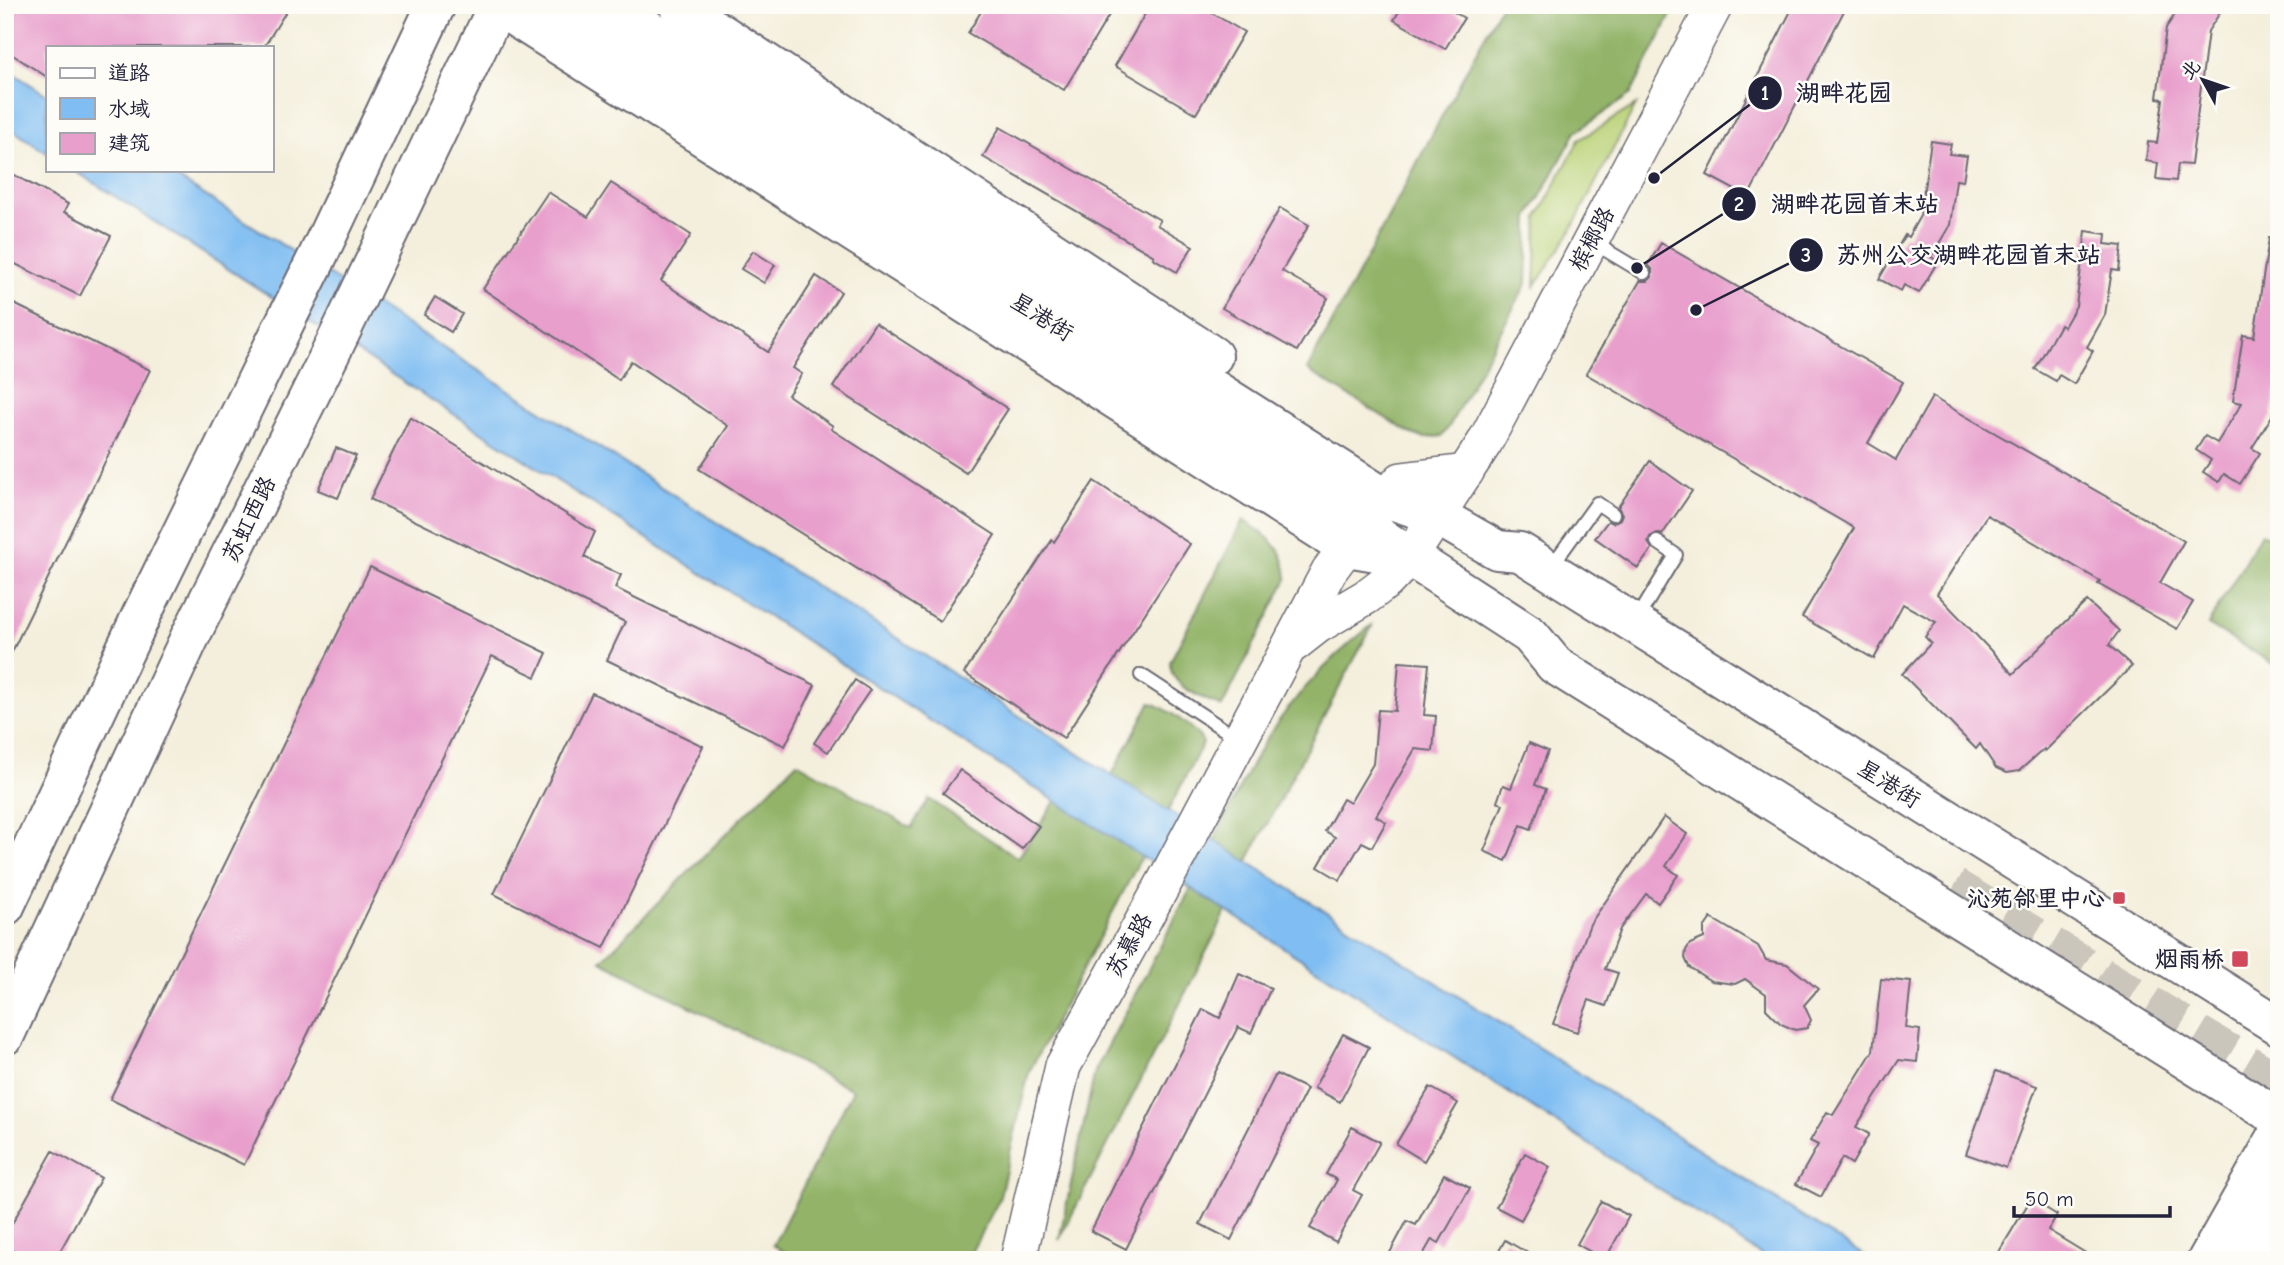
<svg xmlns="http://www.w3.org/2000/svg" width="2284" height="1265" font-family="'Comic Neue','LXGW WenKai TC',sans-serif">
<rect width="100%" height="100%" fill="#fdfcf7"/>
<filter id="ink" filterUnits="userSpaceOnUse"><feTurbulence type="fractalNoise" baseFrequency=".0143" numOctaves="2"/><feDisplacementMap in="SourceGraphic" scale="14" xChannelSelector="R" yChannelSelector="G"/><feConvolveMatrix kernelMatrix="1 2 1 2 8 2 1 2 1" color-interpolation-filters="sRGB"/></filter>
<filter id="wash" filterUnits="userSpaceOnUse"><feTurbulence type="fractalNoise" baseFrequency=".00686" numOctaves="4" result="noise"/><feDisplacementMap in="SourceGraphic" scale="28" xChannelSelector="R" yChannelSelector="G"/><feGaussianBlur stdDeviation="1.57" result="paint"/><feColorMatrix in="noise" values="0 0 0 0 0 0 0 0 0 0 0 0 0 0 0 0 0 1.4 0 .05"/><feComposite in="paint" operator="in"/></filter>
<g filter="url(#wash)">
<rect width="100%" height="100%" fill="#f4efdc"/>
<polygon fill="#b9d176" stroke="#6e7a58" stroke-width="2" points="1636,105 1569,234 1535,286 1538,217 1579,140"/>
<g fill="#92b367" stroke="#5a6a51" stroke-width="2">
<polygon points="1501,5 1676,5 1631,94 1576,132 1529,217 1527,283 1450,425 1442,436 1424,438 1412,434 1307,370"/>
<path d="M1243,520C1268,536 1286,548 1287,579L1222,707C1202,697 1170,688 1170,662Z"/>
<polygon points="2261,533 2279,543 2279,667 2208,625"/>
<path d="M1373,624L1247,862L1214,840C1227,814 1239,788 1253,762C1282,708 1325,662 1373,624Z"/>
<path d="M1150,703C1163,705 1199,731 1203,743L1168,811L1112,775Z"/>
<polygon points="797,762 911,828 929,799 1018,858 1056,800 1142,856 1029,1072 999,1200 967,1260 799,1260 773,1245 853,1090 601,961"/>
<polygon points="1191,888 1226,910 1221,923 1059,1240 1095,1071"/>
</g>
<g fill="#7fbdf2" stroke="#507096" stroke-width="2">
<polygon points="5,68 47,95 47,153 5,125"/>
<polygon points="74,170 165,170 1871,1260 1769,1260"/>
</g>
<g id="blocks">
<g fill="#e89fcc">
<polygon points="5,5 290,5 264,47 47,47 47,77 5,50"/>
<polygon points="985,5 1115,5 1064,90 968,33"/>
<polygon points="1150,5 1198,5 1244,32 1196,114 1115,66"/>
<polygon points="1403,5 1442,5 1464,18 1445,49 1394,20"/>
<polygon points="1794,5 1847,5 1748,197 1707,175"/>
<polygon points="2181,5 2225,5 2208,31 2191,165 2178,164 2176,181 2156,179 2158,163 2146,161 2148,142 2157,143 2163,99 2157,98 2166,28"/>
<polygon points="1000,127 1160,220 1157,225 1193,246 1177,272 1153,258 1154,256 983,157"/>
<polygon points="1931,141 1951,144 1949,154 1967,156 1963,181 1956,180 1950,225 1931,257 1938,261 1919,293 1904,285 1901,291 1879,279 1905,235 1908,237 1920,216"/>
<polygon points="5,170 68,204 64,212 111,236 80,296 5,259"/>
<polygon points="611,183 691,235 661,281 768,352 816,276 841,292 793,368 802,374 788,395 833,426 831,429 995,535 940,621 699,469 728,426 631,361 619,380 483,289 548,192 588,217"/>
<polygon points="1280,208 1309,225 1282,271 1328,298 1297,351 1222,308"/>
<polygon points="2086,231 2106,234 2105,244 2122,246 2119,271 2112,270 2105,315 2087,347 2093,351 2074,384 2059,375 2056,381 2035,369 2060,325 2064,327 2076,306"/>
<polygon points="2269,238 2279,238 2279,375 2272,416 2252,448 2260,453 2240,484 2224,474 2219,482 2203,472 2211,460 2196,450 2205,436 2217,443 2242,403 2233,401 2243,335 2254,337"/>
<polygon points="1661,243 1903,382 1868,443 1896,460 1932,397 2184,541 2160,583 2193,602 2177,629 2098,584 2100,581 1987,515 1937,594 2013,674 2087,601 2119,631 2109,645 2132,666 2045,751 2044,749 2019,771 2007,773 1996,768 1980,744 1976,749 1902,674 1931,643 1925,637 1936,622 1903,604 1874,659 1802,617 1854,528 1586,374 1640,281 1648,281 1652,277 1652,269 1648,265"/>
<polygon points="753,251 775,265 764,283 741,269"/>
<polygon points="435,297 462,314 451,332 424,315"/>
<polygon points="10,302 150,370 5,666 5,311"/>
<polygon points="875,323 1008,409 966,473 833,387"/>
<polygon points="410,417 595,532 584,557 621,575 615,588 815,685 785,746 607,660 625,622 370,499"/>
<polygon points="336,448 356,456 338,498 318,490"/>
<polygon points="1650,461 1692,491 1662,535 1657,533 1650,537 1648,542 1652,549 1638,568 1595,538 1608,521 1613,523 1620,519 1622,514 1618,507"/>
<polygon points="1094,481 1190,544 1064,738 964,673 1052,540 1054,542"/>
<polygon points="370,567 547,653 536,677 492,656 244,1165 110,1099"/>
<polygon points="1399,662 1429,664 1424,715 1436,716 1433,751 1415,749 1376,816 1386,822 1372,847 1362,842 1340,880 1318,867 1335,837 1325,831 1343,799 1350,803 1373,764 1378,710 1395,711"/>
<polygon points="855,680 870,690 828,752 814,743"/>
<polygon points="592,693 703,746 604,948 494,894"/>
<polygon points="1529,743 1548,751 1535,785 1546,789 1531,829 1521,825 1506,861 1484,851 1503,804 1497,802 1503,785 1511,788"/>
<polygon points="960,770 1039,826 1022,849 943,793"/>
<polygon points="1664,817 1687,834 1666,866 1678,875 1658,903 1646,894 1620,929 1605,969 1618,973 1606,1006 1589,1000 1577,1032 1553,1024 1590,924"/>
<polygon points="1711,918 1758,946 1766,960 1787,964 1818,989 1804,1005 1811,1020 1807,1028 1795,1030 1781,1024 1766,1009 1766,994 1745,979 1735,984 1711,981 1689,967 1685,958 1686,950 1690,944 1704,938 1704,928"/>
<polygon points="1239,974 1271,988 1251,1033 1238,1027 1126,1249 1091,1231 1203,1009 1220,1018"/>
<polygon points="1881,979 1911,982 1906,1028 1920,1030 1917,1062 1899,1060 1856,1127 1869,1134 1852,1164 1842,1158 1821,1197 1796,1184 1818,1145 1810,1141 1827,1112 1833,1115 1873,1051"/>
<polygon points="1343,1034 1369,1047 1340,1102 1314,1088"/>
<polygon points="1996,1071 2037,1086 2006,1168 1966,1154"/>
<polygon points="1276,1074 1307,1089 1231,1240 1200,1224"/>
<polygon points="1430,1087 1458,1103 1424,1161 1396,1144"/>
<polygon points="1352,1127 1380,1142 1353,1190 1362,1195 1336,1242 1310,1228 1337,1180 1326,1174"/>
<polygon points="53,1151 101,1178 55,1260 30,1260 5,1246 5,1236"/>
<polygon points="1525,1153 1550,1167 1521,1220 1496,1207"/>
<polygon points="1444,1174 1470,1188 1439,1243 1432,1239 1420,1260 1386,1260 1407,1221 1416,1225"/>
<polygon points="2031,1199 2057,1215 2048,1230 2097,1260 1994,1260"/>
<polygon points="1601,1201 1629,1216 1605,1260 1577,1244"/>
<polygon points="1505,1240 1540,1260 1494,1260"/>
</g>
</g>
</g>
<g filter="url(#ink)">
<use href="#blocks" fill-opacity="0" stroke="#6c6a73" stroke-width="2"/>
<g fill="none" stroke-linecap="round" stroke-linejoin="round">
<polyline stroke="#cac6bc" stroke-width="38" stroke-dasharray="38 19" stroke-linecap="butt" points="1954,887 2279,1083"/>
<defs>
<g id="service">
<polyline points="1594,243 1644,273"/>
<polyline points="1551,567 1597,503 1613,514"/>
<polyline points="1637,619 1676,555 1657,542"/>
<polyline points="1141,675 1237,738"/>
</g>
<g id="secondary">
<polyline points="1294,644 1317,626 1366,597 1387,581 1410,557 1485,442 1715,5"/>
<polyline points="1018,1260 1063,1066 1165,881 1329,571 1363,525 1401,480 1466,472"/>
</g>
<g id="primary">
<polyline points="496,5 1347,547 1400,556"/>
<polyline points="550,5 1297,480 1410,557 1530,635 1555,665 2279,1118"/>
<polyline points="610,5 1385,498 1436,515 1497,550 1520,552 2279,1026"/>
<polyline points="678,5 1213,356"/>
<polyline points="315,262 436,5"/>
<polyline points="5,906 141,616 289,314"/>
<polyline points="5,1035 189,639 335,344 498,5"/>
<polyline points="2207,1260 2279,1133"/>
<polyline points="2239,1260 2276,1194"/>
<polyline points="2272,1260 2279,1248"/>
</g>
<polyline id="trunk" points="543,5 565,15"/>
</defs>
<use href="#service" stroke="#6c6a73" stroke-width="16"/>
<use href="#secondary" stroke="#6c6a73" stroke-width="38"/>
<use href="#primary" stroke="#6c6a73" stroke-width="42"/>
<use href="#trunk" stroke="#6c6a73" stroke-width="42"/>
<use href="#service" stroke="#fff" stroke-width="12"/>
<use href="#secondary" stroke="#fff" stroke-width="35"/>
<use href="#primary" stroke="#fff" stroke-width="38"/>
<use href="#trunk" stroke="#fff" stroke-width="38"/>
<defs>
<polyline id="primary-bridge" points="289,314 315,262"/>
</defs>
<use href="#primary-bridge" stroke="#6c6a73" stroke-width="42" stroke-linecap="butt"/>
<use href="#primary-bridge" stroke="#fff" stroke-width="38"/>
</g>
</g>
<g fill="#d1495b" stroke="#fdfcf7" stroke-width="2.5">
<rect x="2112" y="891" width="14" height="14" rx="3.5"/>
<rect x="2231" y="950" width="18" height="18" rx="3.5"/>
</g>
<g text-anchor="middle" dominant-baseline="central" stroke-width="5" stroke-linejoin="round" paint-order="stroke">
<g font-size="23" fill="#22223b" stroke="#fdfcf7">
<text transform="translate(1592 239) rotate(-62)">槟榔路</text>
<text transform="translate(1042 317) rotate(32)">星港街</text>
<text transform="translate(249 519) rotate(-64)">苏虹西路</text>
<text transform="translate(1889 784) rotate(32)">星港街</text>
<text transform="translate(1129 945) rotate(-61)">苏慕路</text>
</g>
<g font-size="23" font-weight="bold" fill="#22223b" stroke="#fdfcf7" text-anchor="end">
<text x="2105" y="898">沁苑邻里中心</text>
<text x="2224" y="959">烟雨桥</text>
</g>
</g>
<path fill="none" stroke="#22223b" stroke-width="2.5" d="M1654 178L1765 93M1637 268L1739 204M1696 310L1806 255"/>
<g fill="#22223b" stroke="#fdfcf7" stroke-width="2.5">
<circle cx="1654" cy="178" r="7"/>
<circle cx="1637" cy="268" r="7"/>
<circle cx="1696" cy="310" r="7"/>
<circle cx="1765" cy="93" r="18"/>
<circle cx="1739" cy="204" r="18"/>
<circle cx="1806" cy="255" r="18"/>
</g>
<g font-size="21" text-anchor="middle" font-weight="bold" fill="#fff">
<text x="1765" y="100">1</text>
<text x="1739" y="211">2</text>
<text x="1806" y="262">3</text>
</g>
<g font-size="24" text-anchor="middle" font-weight="bold" fill="#22223b" stroke="#fdfcf7" stroke-width="5" stroke-linejoin="round" paint-order="stroke">
<text x="1844" y="101">湖畔花园</text>
<text x="1855" y="212">湖畔花园首末站</text>
<text x="1969" y="263">苏州公交湖畔花园首末站</text>
</g>
<rect width="2284" height="1265" fill="none" stroke="#fdfcf7" stroke-width="28"/>
<rect x="46" y="46" width="228" height="126" fill="#fdfcf7" stroke="#a5a5ac" stroke-width="2"/>
<rect x="60" y="68" width="35" height="10" fill="#ffffff" stroke="#a5a5ac" stroke-width="2"/>
<text x="108" y="80" font-size="21" fill="#22223b">道路</text>
<rect x="60" y="98" width="35" height="21" fill="#7fbdf2" stroke="#a5a5ac" stroke-width="2"/>
<text x="108" y="116" font-size="21" fill="#22223b">水域</text>
<rect x="60" y="133" width="35" height="21" fill="#e89fcc" stroke="#a5a5ac" stroke-width="2"/>
<text x="108" y="150" font-size="21" fill="#22223b">建筑</text>
<g transform="translate(2203 80) rotate(310)" stroke="#fdfcf7" stroke-width="5" paint-order="stroke">
<path d="M0-5L12 26L0 18L-12 26Z" fill="#22223b"/>
<text y="-10" font-size="19" font-weight="bold" text-anchor="middle" fill="#22223b">北</text>
</g>
<path d="M2014 1206v10h156v-10" fill="none" stroke="#22223b" stroke-width="3.5"/>
<text x="2025" y="1206" font-size="21" fill="#22223b" stroke="#fdfcf7" stroke-width="5" paint-order="stroke">50 m</text>
</svg>
